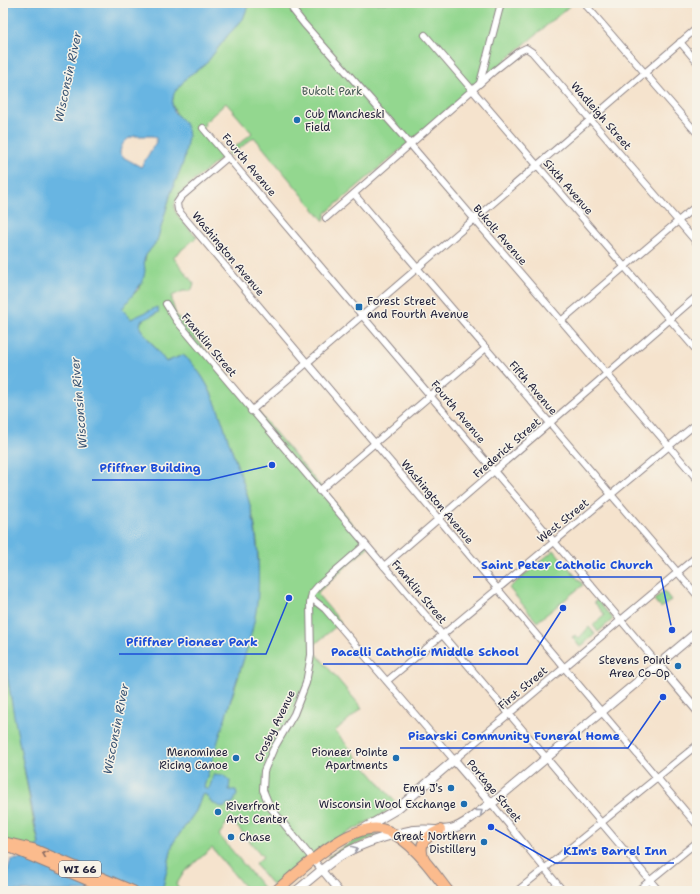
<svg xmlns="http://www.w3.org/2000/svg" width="700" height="894" font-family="'Shantell Sans',sans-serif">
<rect width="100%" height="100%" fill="#f7f3e8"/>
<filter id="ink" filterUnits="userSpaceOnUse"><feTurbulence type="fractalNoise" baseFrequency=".025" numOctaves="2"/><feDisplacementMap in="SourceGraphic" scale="8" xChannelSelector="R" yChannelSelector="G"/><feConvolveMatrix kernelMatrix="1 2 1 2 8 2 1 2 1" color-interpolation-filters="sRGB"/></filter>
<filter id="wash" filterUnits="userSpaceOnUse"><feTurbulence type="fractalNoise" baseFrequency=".012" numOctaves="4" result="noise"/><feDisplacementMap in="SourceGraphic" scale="16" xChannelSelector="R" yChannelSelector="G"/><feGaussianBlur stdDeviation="0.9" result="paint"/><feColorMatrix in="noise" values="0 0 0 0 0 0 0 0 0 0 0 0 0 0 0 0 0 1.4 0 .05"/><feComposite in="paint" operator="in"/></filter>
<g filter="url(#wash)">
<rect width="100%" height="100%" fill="#f5e3cd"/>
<g fill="#93d78f" stroke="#5a7c65">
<path d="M249,3H573L326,213L324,221L254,137L230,156L228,153L252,133L226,103L204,123L205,125L202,128L222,156C213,169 168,194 175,211C180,220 190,229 197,237L173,257L194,284L191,291H183L172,296V302L176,315L370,545L319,591L318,595L341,622L314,645V651L362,708L335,731L397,804L388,811L321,847L274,887L255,864L263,857L230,818L219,835L266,891H248L212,848L185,871L176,885L181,891H162L173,843L196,811L202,795C224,702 273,620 254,521C248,494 238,468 229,443C219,412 209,376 183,355L166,362L140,328L141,321L159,312L131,319L122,309V306L139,289L146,255L157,241L171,193L184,160L178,117L172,104L174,93L188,76L205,65L228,35L243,19Z"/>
<polygon points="554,550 583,585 537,622 509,588"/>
<polygon points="664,591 671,600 661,608 654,600"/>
<polygon points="597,600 613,619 598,632 593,625 605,615 594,602"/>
<polygon points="589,627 595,634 580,647 572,637 576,635 579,638"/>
<polygon points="3,651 34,824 39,844 33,849 3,842"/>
<polygon points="368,835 378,835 347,848 329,858 328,857 352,842"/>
</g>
<path fill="#68b5e2" stroke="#456c8e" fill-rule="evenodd" d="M3,3H249L243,19L228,35L205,65L188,76L174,93L172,104L174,112L185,123L187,128L188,137L184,160L171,193L157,241L146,255L144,260L145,271L143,281L122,309L131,319L157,307L159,312L141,321L140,328L166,362L183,355C209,376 219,412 229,442C238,469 249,495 254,523C259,555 261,591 254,622C249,646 240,669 233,692C224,724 213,755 204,787L207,790C212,786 211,778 214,774L223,775L230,781L229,790H236L237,795L233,803L227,804L224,808L212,803L205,794L202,795L196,811L173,843L162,891H3V871L7,872L11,860L26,858L39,844L14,716L3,651ZM135,136H153L156,138V142L141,167L123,157L120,154C120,145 126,138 135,136Z"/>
</g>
<g filter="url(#ink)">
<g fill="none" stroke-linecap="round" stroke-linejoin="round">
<defs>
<g id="minor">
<polyline points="291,3 293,10 304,24 410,144 697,479"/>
<polyline points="584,3 697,133"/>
<polyline points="425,35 697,351"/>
<polyline points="680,42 697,62"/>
<polyline points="480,83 501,3"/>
<polyline points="203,128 658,664"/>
<polyline points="228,157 181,197 177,203 178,210 697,825"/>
<polyline points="354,194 697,595"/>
<polyline points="326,218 494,71 518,52 526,48 532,52 697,243"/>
<polyline points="166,304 176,320 659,891"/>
<polyline points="561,321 697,205"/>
<polyline points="251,411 697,28"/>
<polyline points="319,491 486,348"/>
<polyline points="384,566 697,296"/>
<polyline points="311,598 325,609 454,760 697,556"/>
<polyline points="387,681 697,423"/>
<polyline points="491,803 563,891"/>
<polyline points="339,891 270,807 263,790 264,771 273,750 294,714 306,683 311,655 310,603 312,593 318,586 365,545"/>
<polyline points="517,891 697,745"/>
<polyline points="637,891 697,842"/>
</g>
<g id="tertiary">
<polyline points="658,664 697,710"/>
<polyline points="363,829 397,809 454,760 491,803"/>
<path d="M296,891C310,880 323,868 337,858C357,845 385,836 409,831C424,827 440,833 454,828C470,822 481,808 495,801L697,632"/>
</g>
<g id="primary">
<polyline points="3,842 33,849 133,891"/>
<polyline points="7,846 114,891"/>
<path d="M424,860C417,843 426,837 440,830"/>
<path d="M276,891C300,871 354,816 388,831C414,843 431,869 448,891"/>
</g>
</defs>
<use href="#minor" stroke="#8c8284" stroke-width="8"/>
<use href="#tertiary" stroke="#8c8284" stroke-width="10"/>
<use href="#primary" stroke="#8c8284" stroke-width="12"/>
<use href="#minor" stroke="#fff" stroke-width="6"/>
<use href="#tertiary" stroke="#fff" stroke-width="8"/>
<use href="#primary" stroke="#fbbb8d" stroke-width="10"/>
</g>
<defs><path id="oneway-chevron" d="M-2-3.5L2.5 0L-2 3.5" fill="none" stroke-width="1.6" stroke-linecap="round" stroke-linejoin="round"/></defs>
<g stroke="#9c9ca7">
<use href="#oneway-chevron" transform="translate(480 812) rotate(-37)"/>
<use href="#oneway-chevron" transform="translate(355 849) rotate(-23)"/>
</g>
<use stroke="#8e6e64" href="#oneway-chevron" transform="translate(45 854) rotate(-158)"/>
</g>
<g fill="#1f6fb2" stroke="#f7f3e8" stroke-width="1.5">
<circle cx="297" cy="120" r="4"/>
<rect x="355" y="303" width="8" height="8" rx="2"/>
<circle cx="678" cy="666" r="4"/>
<circle cx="236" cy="758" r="4"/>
<circle cx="396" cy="758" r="4"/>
<circle cx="451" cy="788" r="4"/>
<circle cx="464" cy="804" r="4"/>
<circle cx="218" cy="812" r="4"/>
<circle cx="231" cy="837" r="4"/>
<circle cx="484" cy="842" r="4"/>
</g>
<g text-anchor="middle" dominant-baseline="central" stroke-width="3" stroke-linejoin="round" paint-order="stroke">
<rect fill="#f7f3e8" stroke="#62616f" stroke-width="1" x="59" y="861" width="42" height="16" rx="3"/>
<g font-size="10" font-weight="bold" fill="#22223b">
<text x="80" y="869">WI 66</text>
</g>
<g font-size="11" fill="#445854" stroke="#f7f3e8">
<text x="332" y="91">Bukolt Park</text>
</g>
<g font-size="11" fill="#22223b" stroke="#f7f3e8" text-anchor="end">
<text x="305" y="114" text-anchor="start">Cub Mancheski<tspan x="305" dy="13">Field</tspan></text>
<text x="367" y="301" text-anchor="start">Forest Street<tspan x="367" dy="13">and Fourth Avenue</tspan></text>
<text x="670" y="660">Stevens Point<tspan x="670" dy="13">Area Co-Op</tspan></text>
<text x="228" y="752">Menominee<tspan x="228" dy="13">Ricing Canoe</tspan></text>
<text x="388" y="752">Pioneer Pointe<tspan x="388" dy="13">Apartments</tspan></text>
<text x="443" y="788">Emy J's</text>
<text x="456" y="804">Wisconsin Wool Exchange</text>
<text x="226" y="806" text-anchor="start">Riverfront<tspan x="226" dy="13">Arts Center</tspan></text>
<text x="476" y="836">Great Northern<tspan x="476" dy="13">Distillery</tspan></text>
<text x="239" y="837" text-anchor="start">Chase</text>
</g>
<g font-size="11" fill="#22223b" stroke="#f7f3e8">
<text transform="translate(601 116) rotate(49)">Wadleigh Street</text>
<text transform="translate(249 165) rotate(50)">Fourth Avenue</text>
<text transform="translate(568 187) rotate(49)">Sixth Avenue</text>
<text transform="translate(500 235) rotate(49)">Bukolt Avenue</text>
<text transform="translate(228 254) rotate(50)">Washington Avenue</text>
<text transform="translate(209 345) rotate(50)">Franklin Street</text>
<text transform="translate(533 388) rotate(49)">Fifth Avenue</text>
<text transform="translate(458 412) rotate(50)">Fourth Avenue</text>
<text transform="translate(507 448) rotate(-41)">Frederick Street</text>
<text transform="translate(437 502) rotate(50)">Washington Avenue</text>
<text transform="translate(563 521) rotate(-39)">West Street</text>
<text transform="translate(419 592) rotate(50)">Franklin Street</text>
<text transform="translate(523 688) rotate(-40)">First Street</text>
<text transform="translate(275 726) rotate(-64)">Crosby Avenue</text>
<text transform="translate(494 791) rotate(50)">Portage Street</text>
</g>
<g font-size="12" font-style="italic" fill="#3a5575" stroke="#f7f3e8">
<text transform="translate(68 77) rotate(-78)">Wisconsin River</text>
<text transform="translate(79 403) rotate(-95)">Wisconsin River</text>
<text transform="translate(116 729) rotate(-79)">Wisconsin River</text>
</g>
</g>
<path fill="none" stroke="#1d4ed8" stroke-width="1.5" d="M272 465L209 480H92M672 630L661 577H473M289 598L266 654H119M563 608L527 664H323M663 697L628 748H400M491 827L555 863H674"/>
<g fill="#1d4ed8" stroke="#f7f3e8" stroke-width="1.5">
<circle cx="272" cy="465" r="4"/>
<circle cx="672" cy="630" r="4"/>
<circle cx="289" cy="598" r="4"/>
<circle cx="563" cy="608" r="4"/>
<circle cx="663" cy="697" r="4"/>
<circle cx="491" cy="827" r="4"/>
</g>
<g font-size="12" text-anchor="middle" font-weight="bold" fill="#1d4ed8" stroke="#f7f3e8" stroke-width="3" stroke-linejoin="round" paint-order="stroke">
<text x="150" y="472">Pfiffner Building</text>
<text x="567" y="569">Saint Peter Catholic Church</text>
<text x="192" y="646">Pfiffner Pioneer Park</text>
<text x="425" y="656">Pacelli Catholic Middle School</text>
<text x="514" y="740">Pisarski Community Funeral Home</text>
<text x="615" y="855">KIm's Barrel Inn</text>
</g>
<rect width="700" height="894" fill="none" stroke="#f7f3e8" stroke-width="16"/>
</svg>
